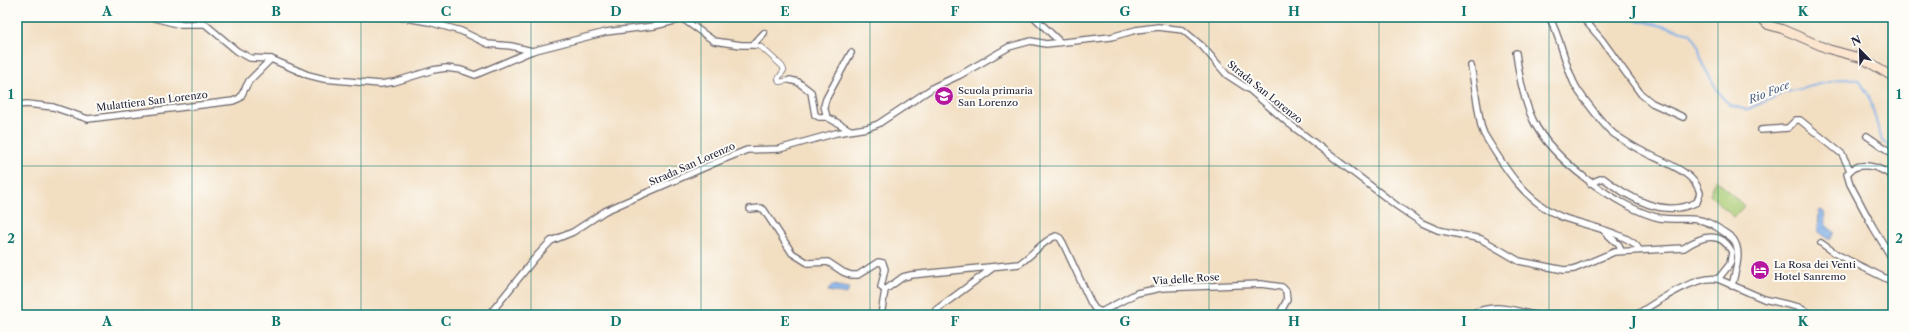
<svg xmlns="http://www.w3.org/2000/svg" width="1910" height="332" font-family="'Libre Caslon Text',serif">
<defs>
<pattern id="water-ripples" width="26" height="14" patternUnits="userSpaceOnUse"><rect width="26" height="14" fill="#7bace6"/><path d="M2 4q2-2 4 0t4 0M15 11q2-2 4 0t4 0" fill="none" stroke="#648cbc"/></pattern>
</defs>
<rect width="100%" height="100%" fill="#fdfcf7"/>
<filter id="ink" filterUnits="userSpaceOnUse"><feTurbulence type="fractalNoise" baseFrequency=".025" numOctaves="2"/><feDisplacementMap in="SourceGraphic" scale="8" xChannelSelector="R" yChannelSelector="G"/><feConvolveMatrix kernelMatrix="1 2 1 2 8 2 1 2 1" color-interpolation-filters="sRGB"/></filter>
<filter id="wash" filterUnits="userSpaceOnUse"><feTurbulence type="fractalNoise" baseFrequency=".012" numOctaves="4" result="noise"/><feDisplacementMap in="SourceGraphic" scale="16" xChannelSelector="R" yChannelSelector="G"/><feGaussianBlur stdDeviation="0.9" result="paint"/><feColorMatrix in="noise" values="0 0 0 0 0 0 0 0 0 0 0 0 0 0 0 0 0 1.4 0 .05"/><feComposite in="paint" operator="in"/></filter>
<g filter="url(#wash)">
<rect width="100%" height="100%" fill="#f2dec1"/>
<polygon fill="#abcd76" stroke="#667858" points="1715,179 1744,206 1734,217 1710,195"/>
<g fill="url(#water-ripples)" stroke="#4e6790">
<path d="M1822,210C1826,214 1824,217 1825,222C1826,227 1831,229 1834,232L1831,238H1827L1818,231L1819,211Z"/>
<polygon points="832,285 849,288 847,294 828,291"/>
</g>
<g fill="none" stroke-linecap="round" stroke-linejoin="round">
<polyline stroke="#7bace6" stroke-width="2" points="1626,17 1690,33 1698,44 1702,63 1711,79 1721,96 1730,105 1746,110 1783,93 1846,78 1859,80 1869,96 1882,141 1893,149"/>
</g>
</g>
<g filter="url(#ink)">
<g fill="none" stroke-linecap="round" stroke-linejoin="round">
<defs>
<polyline id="pedestrian" points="753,45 761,47 782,66 784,70 778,79 779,82 790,80"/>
<g id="minor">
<polyline points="151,17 177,24 205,24 237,51 250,58 271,59 308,75 324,79 380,84 394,82 433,70 446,68 461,70 475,75 532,51"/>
<polyline points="400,17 429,22 461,31 488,44 511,46 532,51 606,32 654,26 683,19 714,41 741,45 753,45 764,33"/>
<polyline points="1034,17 1060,42"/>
<path d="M1549,17C1561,38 1564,62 1574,83C1579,94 1588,103 1595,113C1601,120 1606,128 1614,134C1623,140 1632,146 1642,151C1660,161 1695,171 1700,193L1697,202C1664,219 1629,198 1603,178L1590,183"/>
<polyline points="1582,17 1602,40 1641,94 1652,103 1683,117"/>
<path d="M1516,53C1519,76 1523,99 1533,120C1550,158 1619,209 1660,218C1683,222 1695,213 1718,228C1723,232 1729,235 1733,239C1743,252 1735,271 1732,286"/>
<path d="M1471,66L1481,126L1484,134C1504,167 1525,202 1562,217C1578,224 1634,234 1639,250"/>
<polyline points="790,80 798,82 811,92 815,115 819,117 827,117 850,130"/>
<polyline points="17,105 27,104 53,107 88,119 233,101 240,98 249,81 271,59"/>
<polyline points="827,117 824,106 826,99 851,53"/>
<polyline points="1761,130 1788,128 1796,120 1800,120 1842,154 1850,170"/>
<polyline points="1867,136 1893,154"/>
<path d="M1893,177C1881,167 1857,159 1847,174L1850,184L1873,227L1893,260"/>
<path d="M750,209L761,208L764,210L792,253L808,263L828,262L843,272L851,275H858L878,262L883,263L885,269L881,287L885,290L903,277L911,275L1019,264C1032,256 1042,241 1056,236L1060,238L1063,243L1091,303L1095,309L1101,312L1137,293L1161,288L1261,284L1282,287L1286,291L1287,300L1279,315"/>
<polyline points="1604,231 1619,245 1621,251"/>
<polyline points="1821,243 1838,255 1893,282"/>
<path d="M489,315L535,258L551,241L573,232L605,211L623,203L717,162L747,150L779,149L836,133L867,128L878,124L934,87L960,75L1009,47L1031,41L1046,44L1111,37L1136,30L1158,27L1183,30L1203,47L1227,75L1250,90L1287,122L1397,206L1422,223L1438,230L1481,239L1519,261L1564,270L1574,269L1614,252L1684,248C1701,236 1721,230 1732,252L1730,264L1718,279"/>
<polyline points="881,315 885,290"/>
<polyline points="935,315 936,310 994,267"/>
<path d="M1469,315C1494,303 1509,309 1534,315"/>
<path d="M1636,315C1655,303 1695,275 1718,279L1764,299L1798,307L1812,315"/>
</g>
<polyline id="secondary" points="1760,17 1768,25 1782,29 1828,49 1861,58 1893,77"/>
</defs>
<use href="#pedestrian" stroke="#6b646a" stroke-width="6"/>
<use href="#minor" stroke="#6b646a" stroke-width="8"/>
<use href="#secondary" stroke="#6b646a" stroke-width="10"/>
<use href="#pedestrian" stroke="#fff" stroke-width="4.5"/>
<use href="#minor" stroke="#fff" stroke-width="5.5"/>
<use href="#secondary" stroke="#fbe5cf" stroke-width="8"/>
</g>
</g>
<path fill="none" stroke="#0f766e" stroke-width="1" stroke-opacity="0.55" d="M192,17V315M361,17V315M531,17V315M701,17V315M870,17V315M1040,17V315M1209,17V315M1379,17V315M1549,17V315M1718,17V315M17,166H1893"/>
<defs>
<symbol id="school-disc" viewBox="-11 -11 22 22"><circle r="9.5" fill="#b5179e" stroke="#fdfcf7"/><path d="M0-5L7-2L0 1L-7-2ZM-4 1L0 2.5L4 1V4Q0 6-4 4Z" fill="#fff"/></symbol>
<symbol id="hotel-disc" viewBox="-11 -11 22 22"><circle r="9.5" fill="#b5179e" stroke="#fdfcf7"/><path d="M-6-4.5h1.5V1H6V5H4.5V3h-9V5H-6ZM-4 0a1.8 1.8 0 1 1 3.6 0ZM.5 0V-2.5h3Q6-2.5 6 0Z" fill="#fff"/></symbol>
</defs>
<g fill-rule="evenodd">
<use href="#school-disc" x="933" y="85" width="22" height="22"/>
<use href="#hotel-disc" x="1749" y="259" width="22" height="22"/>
</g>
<g text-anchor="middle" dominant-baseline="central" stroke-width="4" stroke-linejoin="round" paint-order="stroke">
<g font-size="10" fill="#22223b" stroke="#fdfcf7" text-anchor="start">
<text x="958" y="90">Scuola primaria<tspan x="958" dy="12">San Lorenzo</tspan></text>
<text x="1774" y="264">La Rosa dei Venti<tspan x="1774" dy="12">Hotel Sanremo</tspan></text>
</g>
<g font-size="10" fill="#22223b" stroke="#fdfcf7">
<text transform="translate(1265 92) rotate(39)">Strada San Lorenzo</text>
<text transform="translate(152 101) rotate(-7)">Mulattiera San Lorenzo</text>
<text transform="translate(692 164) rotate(-24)">Strada San Lorenzo</text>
<text transform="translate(1186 279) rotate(-4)">Via delle Rose</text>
</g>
<g font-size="11" font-style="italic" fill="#46597f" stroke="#fdfcf7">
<text transform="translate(1769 92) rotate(-22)">Rio Foce</text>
</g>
</g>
<rect width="1910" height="332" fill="none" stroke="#fdfcf7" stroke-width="44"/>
<g transform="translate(1860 50) rotate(337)" stroke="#fdfcf7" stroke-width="3" paint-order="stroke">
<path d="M0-3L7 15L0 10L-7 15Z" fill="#22223b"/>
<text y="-6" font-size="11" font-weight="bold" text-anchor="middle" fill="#22223b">N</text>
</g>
<rect x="22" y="22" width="1866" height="288" fill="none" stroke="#0f766e" stroke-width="1.5"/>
<g font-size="13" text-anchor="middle" font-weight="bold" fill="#0f766e">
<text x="107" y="16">A</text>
<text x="276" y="16">B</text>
<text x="446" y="16">C</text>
<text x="616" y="16">D</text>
<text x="785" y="16">E</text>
<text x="955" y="16">F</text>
<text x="1125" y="16">G</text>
<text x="1294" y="16">H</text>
<text x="1464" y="16">I</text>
<text x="1634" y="16">J</text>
<text x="1803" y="16">K</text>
<text x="11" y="99">1</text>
<text x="1899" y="99">1</text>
<text x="11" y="243">2</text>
<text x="1899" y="243">2</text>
<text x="107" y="326">A</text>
<text x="276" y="326">B</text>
<text x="446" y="326">C</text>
<text x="616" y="326">D</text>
<text x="785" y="326">E</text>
<text x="955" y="326">F</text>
<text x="1125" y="326">G</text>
<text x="1294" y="326">H</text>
<text x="1464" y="326">I</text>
<text x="1634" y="326">J</text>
<text x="1803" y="326">K</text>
</g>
</svg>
